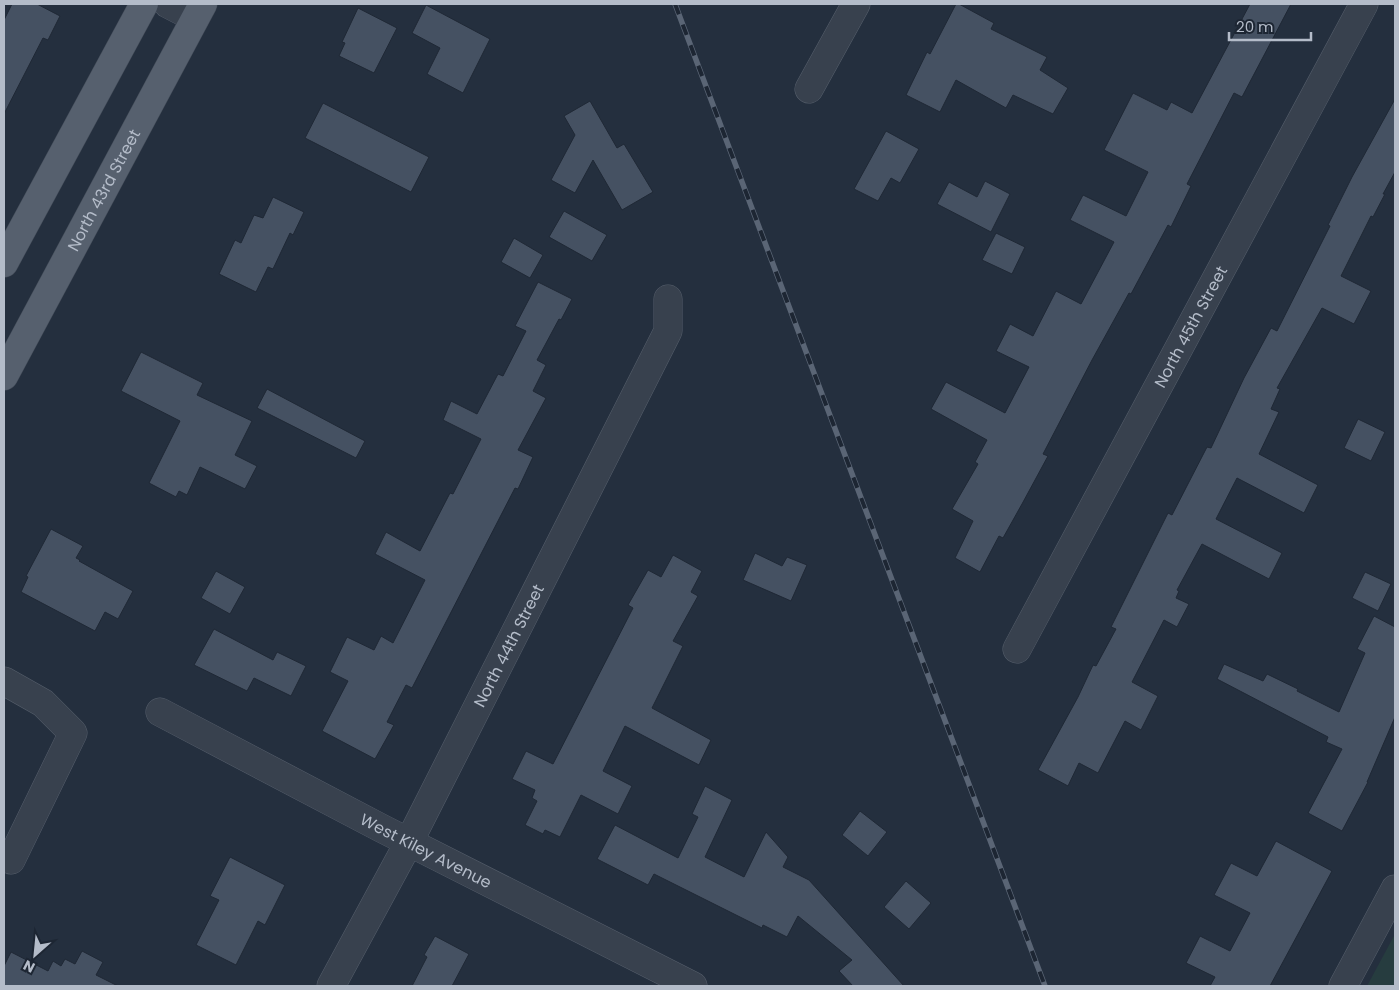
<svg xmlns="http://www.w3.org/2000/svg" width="1399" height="990" font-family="Poppins,sans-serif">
<rect width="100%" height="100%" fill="#242f3e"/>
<polygon fill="#263c3f" points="1395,934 1395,986 1367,986"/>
<g fill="#455162" stroke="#1f2835">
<polygon points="12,4 37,4 60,16 48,40 43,38 4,114 4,20"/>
<polygon points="956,4 959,4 994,23 991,29 1047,57 1040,70 1068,88 1053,114 1013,95 1006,108 956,80 940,112 906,95 927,52 930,54"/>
<polygon points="1250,4 1291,4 1242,97 1234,93 1187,184 1191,186 1171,227 1168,225 1131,294 1129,293 1092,360 1043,454 1048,456 1022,504 1003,538 999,536 980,572 955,558 973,521 952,509 978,464 975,462 987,440 931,409 946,382 1005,413 1029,367 996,351 1010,324 1033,336 1056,291 1081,304 1114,242 1070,220 1083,195 1126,216 1148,172 1104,150 1133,93 1167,110 1171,102 1192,113"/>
<polygon points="426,5 490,39 463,93 427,74 440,48 412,33"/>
<polygon points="358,8 397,28 374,73 339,56 345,43 342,42"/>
<polygon points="1395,99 1395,172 1383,194 1385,194 1373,217 1371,216 1341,276 1371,291 1354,324 1322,308 1277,388 1280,389 1271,409 1279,412 1259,454 1318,485 1304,513 1237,478 1216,519 1282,553 1269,579 1202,544 1177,590 1179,591 1176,598 1189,604 1177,627 1164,620 1132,682 1158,696 1141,730 1125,721 1098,773 1079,763 1068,786 1038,770 1078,697 1093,665 1096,666 1116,629 1111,627 1168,513 1172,515 1207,447 1211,448 1244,378 1271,328 1277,331 1330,226 1328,225 1352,177"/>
<polygon points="590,101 617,148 624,144 653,192 622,210 593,160 575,193 551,180 575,135 564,116"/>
<polygon points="323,103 429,157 411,192 305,138"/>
<polygon points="886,131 919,149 900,183 891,178 878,201 854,189"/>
<polygon points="985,181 1010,194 991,232 937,204 949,182 977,197"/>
<polygon points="273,197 304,212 293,235 290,233 273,269 268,267 256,292 219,274 235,240 241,243 254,215 263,218"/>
<polygon points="564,211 607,235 592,261 549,237"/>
<polygon points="996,233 1025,247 1012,274 982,260"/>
<polygon points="514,238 543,255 530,278 501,262"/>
<polygon points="538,282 572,299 561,320 559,319 537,360 546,365 533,391 546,398 518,450 533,457 518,489 515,488 412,688 406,685 387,722 394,725 375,759 322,731 348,681 330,672 347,637 374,650 381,636 393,643 425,580 375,554 386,532 420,551 450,493 453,494 481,439 443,420 451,401 477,414 498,374 503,376 526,331 515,326"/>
<polygon points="141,352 203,383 197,395 252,421 235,455 257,466 245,489 200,467 187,495 179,491 176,497 149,483 180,421 121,391"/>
<polygon points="267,389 365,441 356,458 257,408"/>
<polygon points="1358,419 1385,432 1371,461 1344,448"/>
<polygon points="51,529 83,546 76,558 80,560 79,561 133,591 118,619 105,612 95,631 21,592 28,577 26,576"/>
<polygon points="755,553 782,566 787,557 807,565 791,601 743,580"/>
<polygon points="673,555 702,571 691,592 698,596 673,641 683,646 652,708 711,740 699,765 625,726 603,771 632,786 618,814 581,795 560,837 545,830 543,834 525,825 537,801 532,798 535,790 512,779 526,751 553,764 633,608 628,605 648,570 661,577"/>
<polygon points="216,571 245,587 230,614 201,598"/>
<polygon points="1365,572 1391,584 1378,611 1352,598"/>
<polygon points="1374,616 1395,627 1395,717 1367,782 1368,782 1342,831 1308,813 1342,749 1326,742 1328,737 1217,679 1224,664 1263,681 1267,674 1298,689 1297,691 1339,712 1365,653 1357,649"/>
<polygon points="214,629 273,660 277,652 306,666 291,696 254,678 247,691 194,665"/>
<polygon points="705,786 732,800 705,857 744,877 766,832 788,857 783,867 809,880 904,986 853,986 839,971 852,960 798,916 787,937 763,925 762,928 654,874 648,885 597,859 615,825 678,858 698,817 692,814"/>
<polygon points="860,811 887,832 868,856 842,835"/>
<polygon points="1276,841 1332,871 1270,986 1210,986 1215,977 1186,963 1200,936 1230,951 1250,913 1214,895 1231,863 1257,876"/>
<polygon points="230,857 285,885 265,925 258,921 236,965 196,945 219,900 210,896"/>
<polygon points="906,881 931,903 909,929 884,907"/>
<polygon points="435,936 469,954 452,986 412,986 427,957 424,955"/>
<polygon points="82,951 103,962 96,975 118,986 4,986 4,966 11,952 48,971 53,961 61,966 65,959 75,964"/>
</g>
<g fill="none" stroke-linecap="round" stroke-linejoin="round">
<defs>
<g id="minor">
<polyline points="168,4 195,18"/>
<polyline points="809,89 856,4"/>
<path id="s1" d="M1017,649L1364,4"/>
<polyline points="4,681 43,703 73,733 11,860 4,856"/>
<path id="s2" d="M160,712L381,828L693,986"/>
<path id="s3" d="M331,986L409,842L668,331V299"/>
<polyline points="1343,986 1395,889"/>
</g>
<g id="major">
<polyline points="4,263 144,4"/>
<path id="s4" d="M4,376L203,4"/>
</g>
</defs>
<use href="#minor" stroke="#565f6c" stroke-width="29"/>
<use href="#major" stroke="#414a57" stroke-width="29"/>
<use href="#minor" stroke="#38414e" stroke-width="28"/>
<use href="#major" stroke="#56606e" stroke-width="28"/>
<defs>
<polyline id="rail" points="675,4 1045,986"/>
</defs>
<use href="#rail" stroke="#5a6575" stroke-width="5.5"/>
<use href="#rail" stroke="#1d2633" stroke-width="4" stroke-dasharray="11" stroke-linecap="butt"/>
</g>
<g text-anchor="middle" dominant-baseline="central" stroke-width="4.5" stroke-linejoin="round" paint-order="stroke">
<g font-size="16" fill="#b4bcc9" stroke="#1d2633">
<text stroke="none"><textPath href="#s4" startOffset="211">North 43rd Street</textPath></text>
<text stroke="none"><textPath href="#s1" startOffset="366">North 45th Street</textPath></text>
<text stroke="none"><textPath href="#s3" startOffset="384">North 44th Street</textPath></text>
<text stroke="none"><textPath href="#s2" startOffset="300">West Kiley Avenue</textPath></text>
</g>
</g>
<rect width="1399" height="990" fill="none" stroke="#b4bcc9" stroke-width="10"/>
<g transform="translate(35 955) rotate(207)" stroke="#1d2633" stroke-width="4" paint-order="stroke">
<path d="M0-4L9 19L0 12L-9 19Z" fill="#b4bcc9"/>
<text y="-8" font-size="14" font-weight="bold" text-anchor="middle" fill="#b4bcc9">N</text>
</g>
<path d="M1229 32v8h82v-8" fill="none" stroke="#b4bcc9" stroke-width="2.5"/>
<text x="1236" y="32" font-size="15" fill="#b4bcc9" stroke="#1d2633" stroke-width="4" paint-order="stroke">20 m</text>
</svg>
